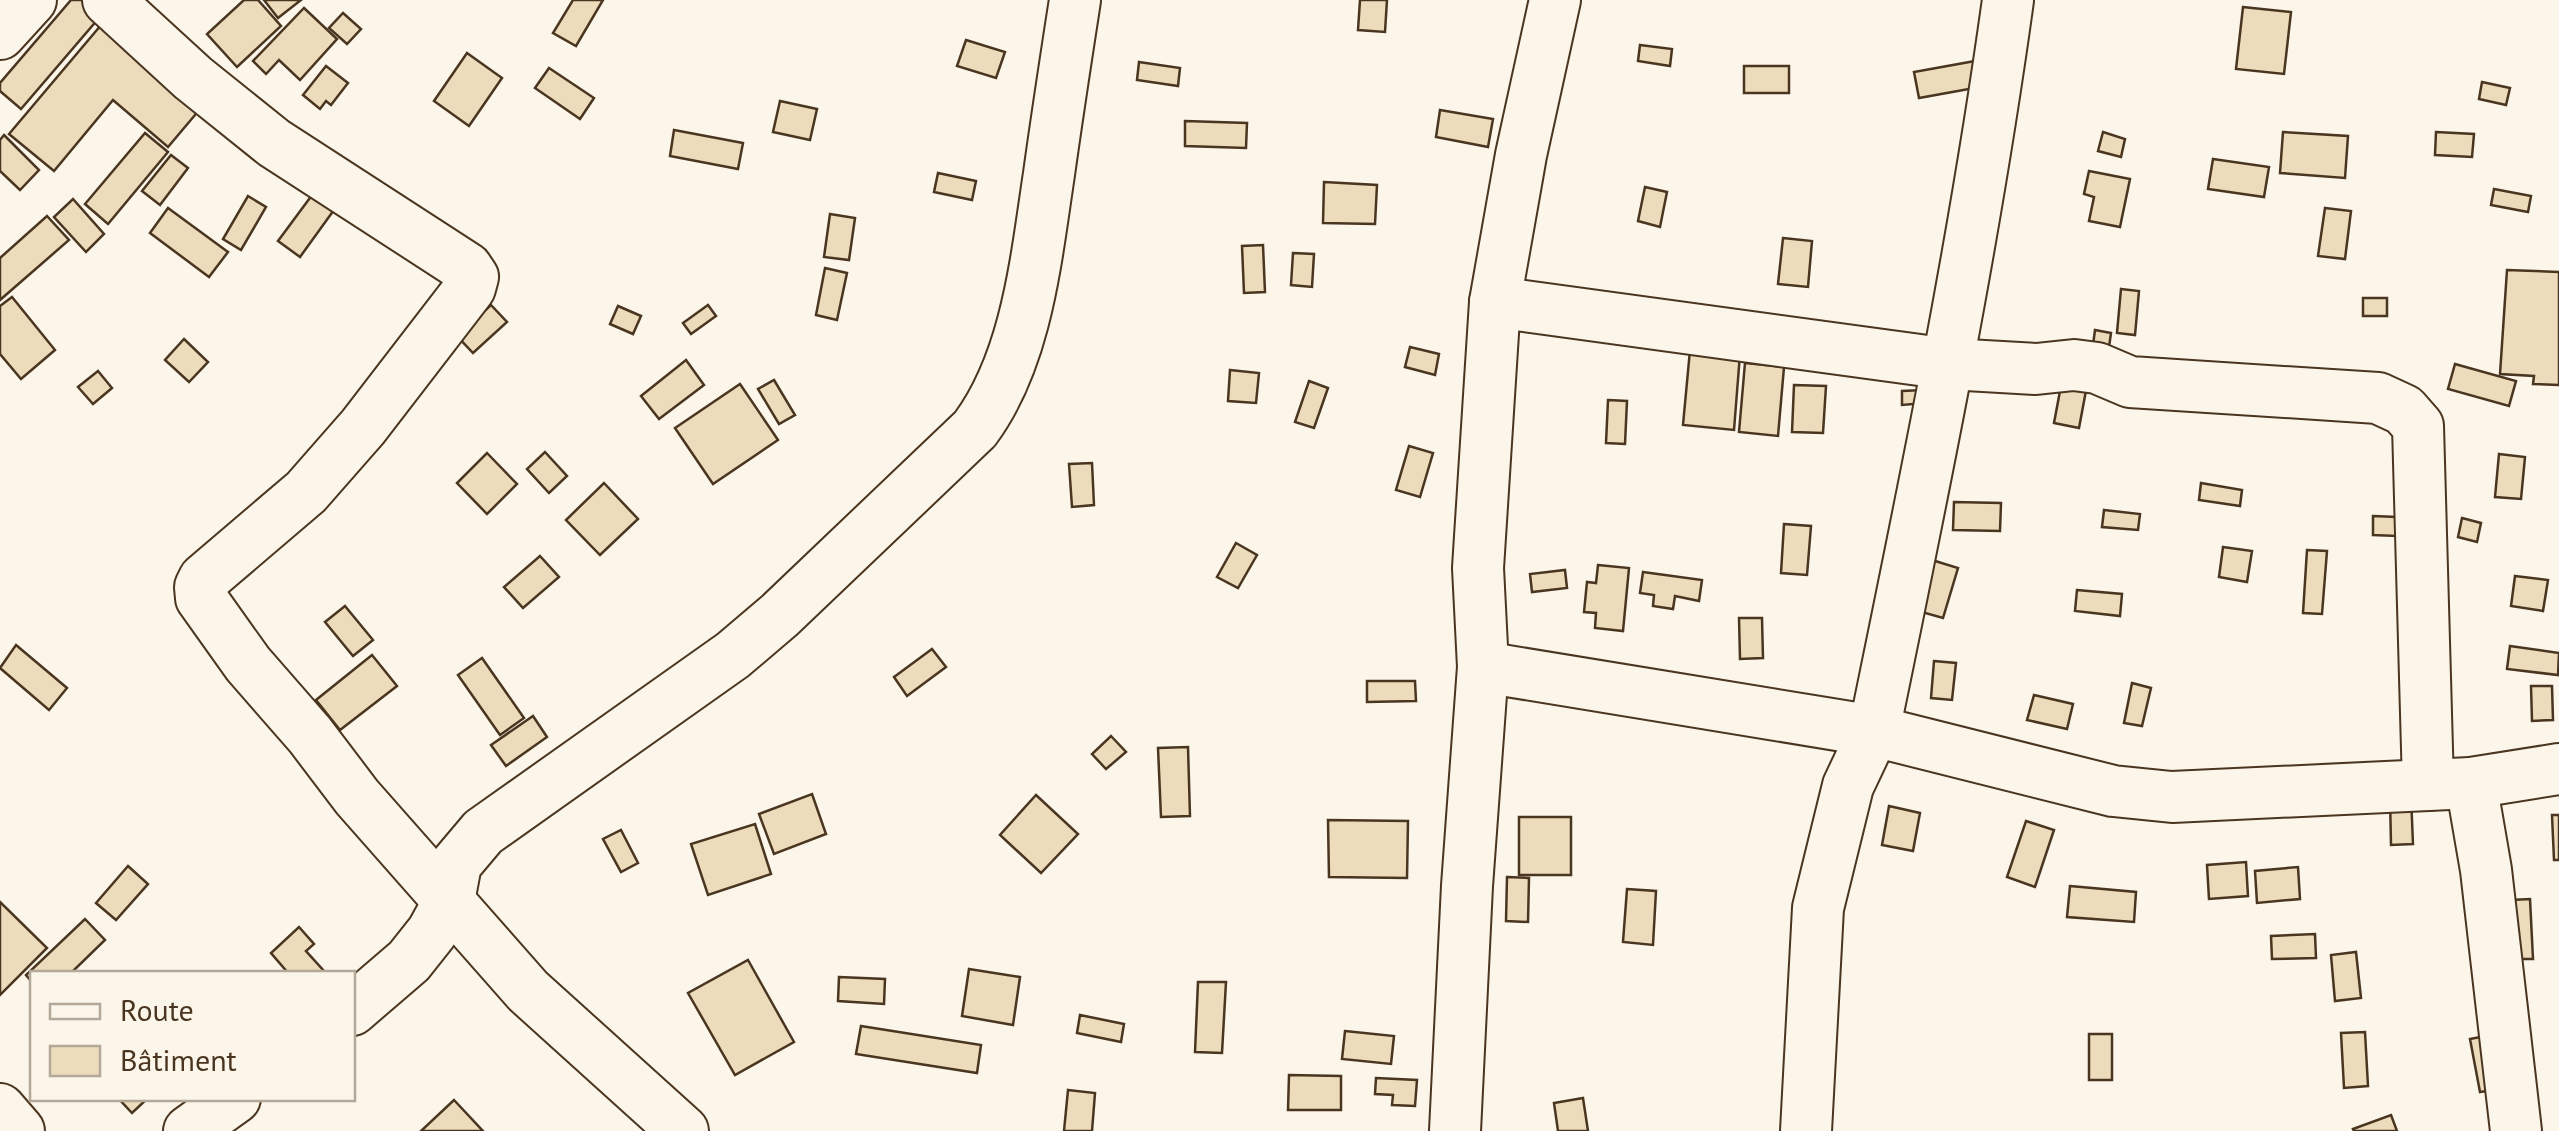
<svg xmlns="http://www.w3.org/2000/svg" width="2559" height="1131" font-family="'PT Sans',sans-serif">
<rect width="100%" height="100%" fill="#fbf6e9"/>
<g fill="#ecdcbc" stroke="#4a3520" stroke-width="2.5">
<polygon points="71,0 105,0 110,5 21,109 0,91 0,83"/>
<polygon points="244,0 258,0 281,26 237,67 207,34"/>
<polygon points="264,0 301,0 278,18"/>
<polygon points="573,0 603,0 576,46 553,33"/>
<polygon points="1360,0 1387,0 1385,32 1358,30"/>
<polygon points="2243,7 2291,12 2284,74 2236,69"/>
<polygon points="304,8 337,39 300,80 279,60 266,74 253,61"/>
<polygon points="343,13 361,29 347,44 329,28"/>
<polygon points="107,18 206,102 168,147 113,100 54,171 9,134"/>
<polygon points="966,40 1005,52 996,78 957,66"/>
<polygon points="1640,45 1672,49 1670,66 1638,61"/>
<polygon points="467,53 502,78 469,126 434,101"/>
<polygon points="1975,61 1980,87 1919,98 1914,72"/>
<polygon points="1139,62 1180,68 1178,86 1137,80"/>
<polygon points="326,66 348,83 331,105 326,101 320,109 303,95"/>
<rect x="1744" y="66" width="45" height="27"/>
<polygon points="549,68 594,98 580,119 535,88"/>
<polygon points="2482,82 2510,88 2506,105 2479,99"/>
<polygon points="780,101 817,109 810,140 773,132"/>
<polygon points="1440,110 1493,119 1488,147 1436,137"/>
<polygon points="1185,121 1247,123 1246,148 1185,146"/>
<polygon points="674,130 743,143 738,169 670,156"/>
<polygon points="2103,132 2125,139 2121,157 2098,151"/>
<polygon points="2283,132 2348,136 2345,178 2280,173"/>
<polygon points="2436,132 2474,134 2472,157 2435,155"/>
<polygon points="145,133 168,152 108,224 85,204"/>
<polygon points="4,135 39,170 20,190 0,171 0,140"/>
<polygon points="171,155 188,168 160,205 142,191"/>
<polygon points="2213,159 2269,167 2264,197 2208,189"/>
<polygon points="2089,171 2130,179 2120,227 2089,221 2094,197 2084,194"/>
<polygon points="938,173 976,181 972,200 934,192"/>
<polygon points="1324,182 1377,185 1375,224 1323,223"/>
<polygon points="318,187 339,203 300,257 278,241"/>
<polygon points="1645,187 1667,192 1660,227 1638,221"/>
<polygon points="2494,189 2531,196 2528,212 2491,205"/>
<polygon points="248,196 266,207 241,250 223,239"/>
<polygon points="73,199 104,234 86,252 54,217"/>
<polygon points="168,208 228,252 209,277 150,233"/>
<polygon points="2325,208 2351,211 2345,259 2318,256"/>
<polygon points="830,214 855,218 849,260 824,257"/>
<polygon points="47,216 69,240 0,300 0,258"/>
<polygon points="1783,238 1812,241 1808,287 1778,284"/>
<polygon points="1263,245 1265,292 1244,293 1242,246"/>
<polygon points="1293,253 1314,254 1312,287 1291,285"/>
<polygon points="825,268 847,273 837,320 816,315"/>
<polygon points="2507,270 2559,272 2559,385 2533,384 2534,376 2500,374"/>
<polygon points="2121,289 2139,291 2135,335 2117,333"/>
<polygon points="12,297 55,350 21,379 0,354 0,306"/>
<rect x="2363" y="298" width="24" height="18"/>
<polygon points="491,305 507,322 473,353 457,336"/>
<polygon points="708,305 716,316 691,334 683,323"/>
<polygon points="618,306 641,316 633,334 610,324"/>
<polygon points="2095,330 2111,333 2109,347 2093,345"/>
<polygon points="184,339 208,362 189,382 165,360"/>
<polygon points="1410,347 1439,354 1435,375 1405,367"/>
<polygon points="1690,350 1740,354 1734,430 1683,425"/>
<polygon points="686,360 704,385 659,419 641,396"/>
<polygon points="1745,363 1784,367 1778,436 1739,432"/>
<polygon points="2455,364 2516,381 2509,406 2448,389"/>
<polygon points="1230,370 1259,373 1256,403 1228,401"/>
<polygon points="98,371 112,388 93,404 78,387"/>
<polygon points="2063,375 2088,380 2079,428 2054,423"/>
<polygon points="774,380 795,415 779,424 758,389"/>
<polygon points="1309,381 1328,388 1314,428 1295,422"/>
<polygon points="740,384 778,440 713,484 675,428"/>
<polygon points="1794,385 1826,386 1823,433 1792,432"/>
<polygon points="1924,390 1925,403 1902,405 1902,391"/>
<polygon points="1608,400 1627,401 1625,444 1606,443"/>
<polygon points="1409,446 1433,453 1420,497 1396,490"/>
<polygon points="545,452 567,476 549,493 527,469"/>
<polygon points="487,453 517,484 487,514 457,483"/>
<polygon points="2499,454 2525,457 2521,499 2495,497"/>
<polygon points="1092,463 1094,505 1072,507 1069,464"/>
<polygon points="604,483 638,519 600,555 566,520"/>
<polygon points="2201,483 2242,490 2240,506 2199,500"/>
<polygon points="1954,502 2001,503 2000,531 1953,530"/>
<polygon points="2104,510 2140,514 2138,530 2102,527"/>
<polygon points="2373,516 2397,517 2397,536 2373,535"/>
<polygon points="2462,518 2481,523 2477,542 2458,537"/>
<polygon points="1784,524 1811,526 1807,575 1781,573"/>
<polygon points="1236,543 1257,555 1238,588 1217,577"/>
<polygon points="2223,547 2252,551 2247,582 2219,577"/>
<polygon points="2307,550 2327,551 2322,614 2303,613"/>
<polygon points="540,556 559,577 523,608 504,587"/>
<polygon points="1932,560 1958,568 1943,618 1918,611"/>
<polygon points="1598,565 1629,568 1623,631 1595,628 1596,613 1584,612 1587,582 1596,583"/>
<polygon points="1565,570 1567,588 1532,592 1530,574"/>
<polygon points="1643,572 1702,580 1699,601 1675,596 1673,609 1653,606 1654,595 1640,593"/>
<polygon points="2515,576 2548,580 2543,611 2511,606"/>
<polygon points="2077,590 2122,594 2120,616 2075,611"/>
<polygon points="345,606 373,640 353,656 325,622"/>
<polygon points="1739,618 1762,618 1763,658 1740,659"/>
<polygon points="16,645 67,688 49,710 0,668"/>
<polygon points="2510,646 2559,653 2558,675 2507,669"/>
<polygon points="932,649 946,667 907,696 894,677"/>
<polygon points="372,655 397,686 340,730 316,700"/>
<polygon points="482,658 524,718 500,735 458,675"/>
<polygon points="1934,661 1956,663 1952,700 1931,698"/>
<polygon points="1367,681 1415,681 1416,701 1367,702"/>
<polygon points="2132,683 2151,688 2142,726 2124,723"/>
<polygon points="2531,686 2552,686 2553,720 2532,721"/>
<polygon points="2034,695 2073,704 2067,729 2027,720"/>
<polygon points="533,716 547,737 506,766 491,745"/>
<polygon points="1111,736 1126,752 1106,769 1092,754"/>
<polygon points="1188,747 1190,816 1161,817 1158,748"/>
<polygon points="812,794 826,834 774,854 759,814"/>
<polygon points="1036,795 1078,834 1041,873 1000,835"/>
<polygon points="2411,796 2413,844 2391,845 2390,797"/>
<polygon points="1889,806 1920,813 1913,851 1882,845"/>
<polygon points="2552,815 2559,815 2559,860 2554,860"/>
<rect x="1519" y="817" width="52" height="58"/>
<polygon points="1328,820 1408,821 1407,878 1329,877"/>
<polygon points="2026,821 2054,830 2035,887 2007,877"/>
<polygon points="755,824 771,874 708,895 691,844"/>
<polygon points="621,830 638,863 621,872 603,839"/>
<polygon points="2246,862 2248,896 2209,899 2207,865"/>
<polygon points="128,866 148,884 116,920 96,903"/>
<polygon points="2298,867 2300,899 2257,903 2255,871"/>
<polygon points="1507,877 1529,878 1528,922 1506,921"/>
<polygon points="2070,886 2136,892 2134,922 2067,917"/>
<polygon points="1627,889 1656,891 1653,945 1623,942"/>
<polygon points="2530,899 2533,959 2513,959 2511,900"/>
<polygon points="0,902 47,948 0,995"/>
<polygon points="85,919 105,940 70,974 32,974 32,982 26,975"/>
<polygon points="299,927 314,944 306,951 324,971 321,974 289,974 271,953"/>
<polygon points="2315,934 2316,958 2272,959 2271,936"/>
<polygon points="2356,952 2361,998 2335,1001 2331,955"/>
<polygon points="748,960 794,1042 735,1075 688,993"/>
<polygon points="969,969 1020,977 1013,1025 962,1016"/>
<polygon points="839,977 885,979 884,1004 838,1001"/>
<polygon points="1198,982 1226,982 1222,1053 1195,1052"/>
<polygon points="1080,1015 1124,1024 1121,1042 1077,1033"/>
<polygon points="861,1026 981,1045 977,1073 856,1054"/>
<polygon points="1345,1031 1394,1036 1391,1064 1342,1059"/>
<polygon points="2365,1032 2368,1086 2344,1088 2341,1033"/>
<rect x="2089" y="1034" width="23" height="46"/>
<polygon points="2491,1035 2500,1089 2480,1092 2470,1039"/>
<polygon points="1289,1075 1341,1076 1341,1110 1288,1110"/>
<polygon points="1376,1078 1417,1080 1415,1106 1392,1105 1393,1095 1375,1094"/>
<polygon points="1068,1090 1095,1093 1092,1131 1064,1131"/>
<polygon points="118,1098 148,1098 132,1113"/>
<polygon points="1583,1098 1588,1131 1558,1131 1554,1103"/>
<polygon points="454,1100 483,1131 421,1131"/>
<polygon points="2391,1115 2397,1131 2354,1131 2353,1129"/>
</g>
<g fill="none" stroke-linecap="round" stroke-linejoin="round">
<defs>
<g id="minor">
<polyline points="108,0 193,78 274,143 467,268 473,277 470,288 363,427 306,492 204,579 200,587 201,598 248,664 310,735 357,797 528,991 683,1131"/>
<polyline points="0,34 31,0"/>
<polyline points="1495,302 1949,364 2036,369 2074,365 2097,368 2130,382 2378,398 2404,410 2418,426 2428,785"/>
<polyline points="1483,667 1874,731 2113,791 2172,797 2471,783 2559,769"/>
<polyline points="2471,783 2486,870 2516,1131"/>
<path d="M352,1010L409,961L432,932L449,901L456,864L483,832L733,655L780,615L975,429C1027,359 1036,259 1049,174C1057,116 1066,58 1075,0"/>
<polyline points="0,1109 19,1131"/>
<polyline points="189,1131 235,1098"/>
<polyline points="1455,1131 1467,886 1483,667 1478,568 1495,302 1521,155 1555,0"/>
<path d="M1806,1131L1818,908L1848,786L1874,731C1924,488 1974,246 2008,0"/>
</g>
</defs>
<use href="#minor" stroke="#4a3520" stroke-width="54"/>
<use href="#minor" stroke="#fbf6e9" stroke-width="50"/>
</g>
<rect x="30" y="971" width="325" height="130" fill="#fbf6e9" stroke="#b4a999" stroke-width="2.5"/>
<rect x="50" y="1004" width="50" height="15" fill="#fbf6e9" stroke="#b4a999" stroke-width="2.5"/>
<text x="120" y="1021" font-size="30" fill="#4a3520">Route</text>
<rect x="50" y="1046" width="50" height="30" fill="#ecdcbc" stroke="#b4a999" stroke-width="2.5"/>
<text x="120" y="1071" font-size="30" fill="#4a3520">Bâtiment</text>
</svg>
